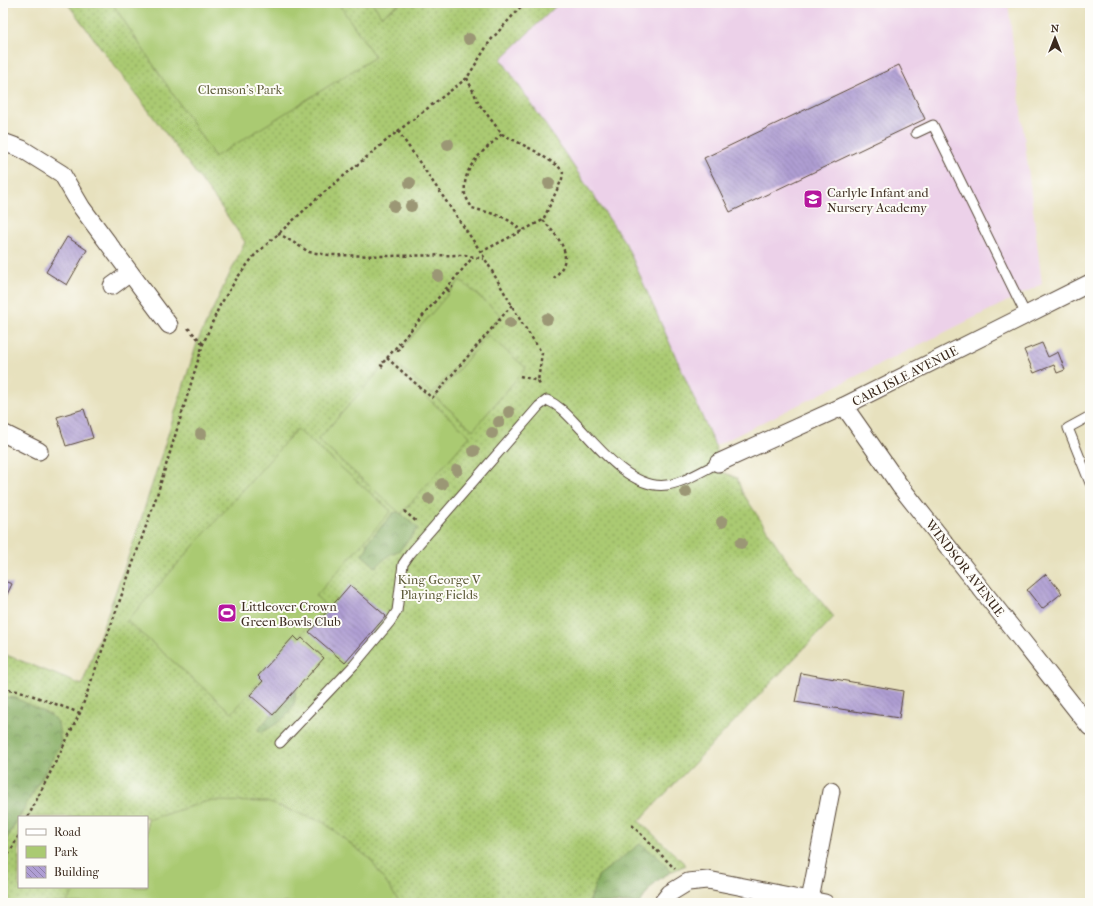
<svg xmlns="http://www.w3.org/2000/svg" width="1093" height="906" font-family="'IM FELL French Canon',serif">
<defs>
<pattern id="green-dots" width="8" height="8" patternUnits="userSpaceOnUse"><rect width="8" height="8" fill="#aaca72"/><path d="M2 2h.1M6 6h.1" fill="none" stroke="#8ca45d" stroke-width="1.8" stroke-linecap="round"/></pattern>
<pattern id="forest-crowns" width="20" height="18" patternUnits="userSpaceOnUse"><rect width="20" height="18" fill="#87ae64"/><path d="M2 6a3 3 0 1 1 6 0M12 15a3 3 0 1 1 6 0" fill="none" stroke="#708e52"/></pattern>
<pattern id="building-back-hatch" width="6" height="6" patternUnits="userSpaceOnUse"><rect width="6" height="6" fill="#af9ed3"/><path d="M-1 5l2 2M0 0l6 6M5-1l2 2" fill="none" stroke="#9081ab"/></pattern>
</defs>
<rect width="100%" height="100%" fill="#fdfcf7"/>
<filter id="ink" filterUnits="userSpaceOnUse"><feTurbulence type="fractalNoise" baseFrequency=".025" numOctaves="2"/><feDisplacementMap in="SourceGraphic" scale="8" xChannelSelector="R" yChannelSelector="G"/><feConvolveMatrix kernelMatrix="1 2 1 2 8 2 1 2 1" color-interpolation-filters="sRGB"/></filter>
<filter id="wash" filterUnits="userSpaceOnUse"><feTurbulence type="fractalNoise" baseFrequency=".012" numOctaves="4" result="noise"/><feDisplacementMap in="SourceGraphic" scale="16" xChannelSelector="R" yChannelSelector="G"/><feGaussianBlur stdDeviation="0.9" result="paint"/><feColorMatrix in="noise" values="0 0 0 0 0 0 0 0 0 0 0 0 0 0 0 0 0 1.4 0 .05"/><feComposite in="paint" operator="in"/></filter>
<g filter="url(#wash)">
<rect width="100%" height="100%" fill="#e7e1be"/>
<polygon fill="#ecd1e9" points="559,3 1008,3 1042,284 715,446 626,244 501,59"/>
<path fill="url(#green-dots)" stroke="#727a48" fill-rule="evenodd" d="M67,3H559L501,59L626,244L715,446L722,472L737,478L742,492L788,562L834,617L639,821L686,865L661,876L651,887L640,903H3V845L61,744L16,698L3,697V655L4,654L82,685L136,535L198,340L245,242L219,204ZM19,817H147V887H19Z"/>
<g fill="url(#forest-crowns)" stroke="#616c41">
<polygon points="399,512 418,528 400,550 389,555 376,567 362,555 367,548 368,542 393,513"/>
<path d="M295,690C299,711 278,724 262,732L258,730L271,714L273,715Z"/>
<polygon points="3,697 16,698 52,716 58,723 61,744 3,845"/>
<path d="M640,844C651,852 665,860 670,873C655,879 648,891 640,903H589L598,876Z"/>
</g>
<g fill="#aaca72" stroke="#727a48">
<polygon points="112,3 338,3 375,57 215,157"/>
<polygon points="373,3 401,3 381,16"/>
<polygon points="460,280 501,315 432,394 392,360"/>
<polygon points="488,335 526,368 473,430 435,397"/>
<polygon points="387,362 470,436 401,514 318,440"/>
<polygon points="297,429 391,511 316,596 326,606 232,713 127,621"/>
<polygon points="208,801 267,802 323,822 370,859 400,903 66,903 77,887 147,887 147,820"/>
</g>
<g id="blocks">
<g fill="url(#building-back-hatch)">
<polygon points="899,65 925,119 730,212 704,158"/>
<polygon points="67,237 87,250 67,285 46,272"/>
<polygon points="1042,343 1048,357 1058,352 1065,370 1057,373 1054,365 1034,373 1024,350"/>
<polygon points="84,409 93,438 66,446 57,417"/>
<polygon points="1046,574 1062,593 1042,609 1027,590"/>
<polygon points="4,581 12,584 3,603 3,584"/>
<polygon points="350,585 386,616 345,663 309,632"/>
<polygon points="294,636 299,641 302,638 324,658 273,715 250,695 263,681 258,676"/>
<polygon points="801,673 903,691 899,718 795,702"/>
</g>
</g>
</g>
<g filter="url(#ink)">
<use href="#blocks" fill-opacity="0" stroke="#554536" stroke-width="1"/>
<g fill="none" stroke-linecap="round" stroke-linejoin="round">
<defs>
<g id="service">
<polyline points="916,133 933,125 1026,315"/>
<polyline points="1090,483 1068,428 1090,416"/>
<path d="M280,743L354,665L390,622L397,611L403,564L410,554L539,406L547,400C561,406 570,418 581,429C601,451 634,490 667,485C685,482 702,471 718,463"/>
</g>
<g id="minor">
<polyline points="3,142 22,149 62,174 82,208 169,325"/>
<polyline points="112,286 130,273"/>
<polyline points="844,406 900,486 1090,727"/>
<polyline points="3,433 39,451"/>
<polyline points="718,463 844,406 1090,283"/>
<polyline points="810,900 831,791"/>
<polyline points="662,903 670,893 688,882 708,880 825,903"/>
</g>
</defs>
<use href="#service" stroke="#554536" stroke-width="11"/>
<use href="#minor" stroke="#554536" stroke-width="19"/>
<g stroke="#554536" stroke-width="2.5" stroke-dasharray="3 3" stroke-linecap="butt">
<polyline points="467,78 479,104 502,134 535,151 558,166 563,172 562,179 543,220 481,252"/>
<polyline points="398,131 481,252 522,323 542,353 538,381 541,387"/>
<path d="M502,134C483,152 462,165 465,194C466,198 470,204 472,208C489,213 511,216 521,232"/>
<path d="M543,220C560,240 577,256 553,279"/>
<polyline points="278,233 309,252 329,255 385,256 465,255 484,259"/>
<polyline points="447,289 449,291 452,287 453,288"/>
<polyline points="188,328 203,344"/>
<polyline points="399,351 398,350 402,345 400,343"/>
<polyline points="387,358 432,398 512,305"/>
<polyline points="383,367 381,365 473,257"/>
<polyline points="520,376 538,381"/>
<polyline points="404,511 417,522"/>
<polyline points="3,690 20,691 80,713"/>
<polyline points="28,817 80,713 157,495 203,344 219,307 237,278 254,256 322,194 398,131 467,78 490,41 524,3"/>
<polyline points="632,825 675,869"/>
<polyline points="3,865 19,835"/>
</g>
<use href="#service" stroke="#fff" stroke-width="9"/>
<use href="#minor" stroke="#fff" stroke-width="17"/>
</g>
<g fill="#9b9774">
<circle cx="469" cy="39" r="6"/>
<circle cx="448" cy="144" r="6"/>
<circle cx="410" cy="183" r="6"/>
<circle cx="549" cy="183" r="6"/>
<circle cx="394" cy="206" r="6"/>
<circle cx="411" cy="206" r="6"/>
<circle cx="438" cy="276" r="6"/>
<circle cx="547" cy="319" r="6"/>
<circle cx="510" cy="323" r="6"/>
<circle cx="509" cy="412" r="6"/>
<circle cx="499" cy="422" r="6"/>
<circle cx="492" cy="433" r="6"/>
<circle cx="201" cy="434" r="6"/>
<circle cx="474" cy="451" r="6"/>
<circle cx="457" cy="470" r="6"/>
<circle cx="442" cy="484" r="6"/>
<circle cx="686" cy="492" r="6"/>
<circle cx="429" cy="499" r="6"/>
<circle cx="722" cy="522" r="6"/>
<circle cx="741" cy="543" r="6"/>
</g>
</g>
<defs>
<symbol id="school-square" viewBox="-11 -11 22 22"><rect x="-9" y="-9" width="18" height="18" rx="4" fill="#b5179e" stroke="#fdfcf7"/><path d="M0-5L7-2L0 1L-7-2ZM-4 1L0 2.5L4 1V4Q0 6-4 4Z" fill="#fff"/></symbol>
<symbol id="stadium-square" viewBox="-11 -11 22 22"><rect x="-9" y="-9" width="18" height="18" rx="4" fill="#b5179e" stroke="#fdfcf7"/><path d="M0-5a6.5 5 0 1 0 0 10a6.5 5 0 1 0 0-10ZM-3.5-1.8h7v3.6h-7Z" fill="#fff"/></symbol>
</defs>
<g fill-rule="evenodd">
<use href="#school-square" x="802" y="188" width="22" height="22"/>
<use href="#stadium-square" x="216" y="602" width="22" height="22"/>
</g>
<g text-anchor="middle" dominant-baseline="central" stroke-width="4" stroke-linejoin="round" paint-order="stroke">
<g font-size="13" fill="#5c5a37" stroke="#fdfcf7">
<text x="240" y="89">Clemson's Park</text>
<text x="439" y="579">King George V<tspan x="439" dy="15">Playing Fields</tspan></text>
</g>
<g font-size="13" fill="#3b2a1e" stroke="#fdfcf7" text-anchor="start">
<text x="827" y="192">Carlyle Infant and<tspan x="827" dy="15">Nursery Academy</tspan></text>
<text x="241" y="606">Littleover Crown<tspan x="241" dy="15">Green Bowls Club</tspan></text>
</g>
<g font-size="13" fill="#3b2a1e" stroke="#fdfcf7">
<text transform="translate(905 376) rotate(-27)">CARLISLE AVENUE</text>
<text transform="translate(965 568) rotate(52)">WINDSOR AVENUE</text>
</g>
</g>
<rect width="1093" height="906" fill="none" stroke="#fdfcf7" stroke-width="16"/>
<rect x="18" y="816" width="130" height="72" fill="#fdfcf7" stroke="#afa8a0"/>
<rect x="26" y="829" width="20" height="6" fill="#ffffff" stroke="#afa8a0"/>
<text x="54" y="836" font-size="12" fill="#3b2a1e">Road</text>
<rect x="26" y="846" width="20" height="12" fill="#aaca72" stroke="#afa8a0"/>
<text x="54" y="856" font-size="12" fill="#3b2a1e">Park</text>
<rect x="26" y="866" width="20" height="12" fill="url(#building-back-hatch)" stroke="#afa8a0"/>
<text x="54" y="876" font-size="12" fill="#3b2a1e">Building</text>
<g transform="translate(1055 38)" stroke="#fdfcf7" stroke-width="3" paint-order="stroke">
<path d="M0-3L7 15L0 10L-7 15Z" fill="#3b2a1e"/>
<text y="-6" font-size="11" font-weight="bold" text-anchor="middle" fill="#3b2a1e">N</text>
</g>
</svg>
